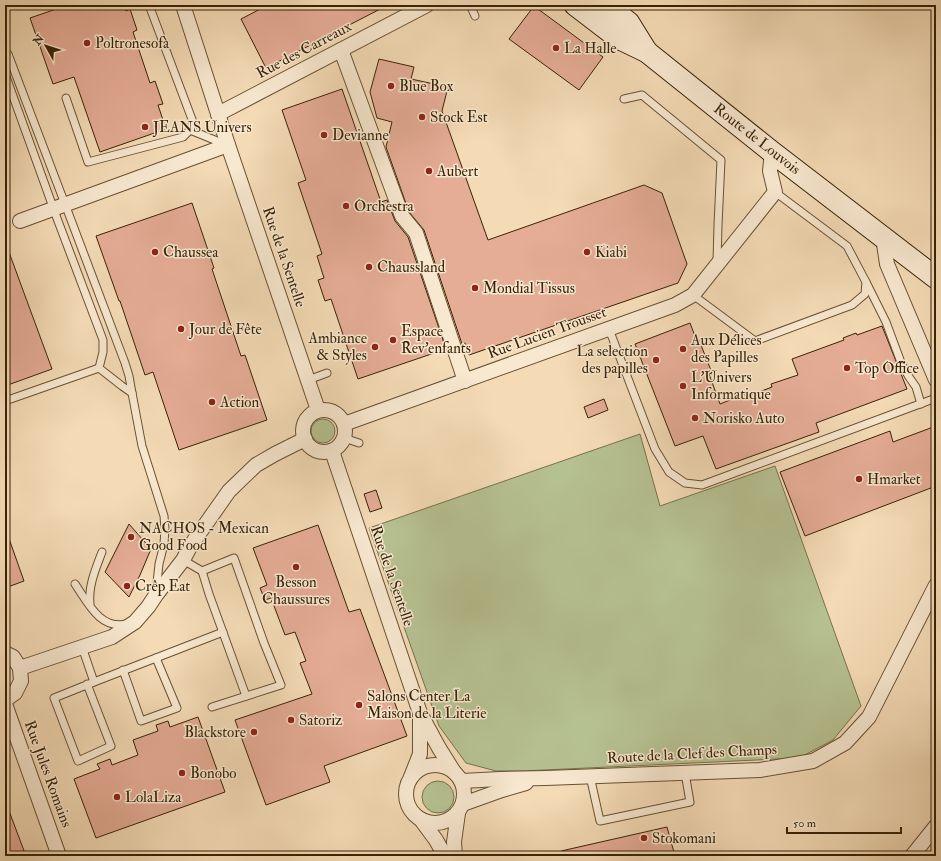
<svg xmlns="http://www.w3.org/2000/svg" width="941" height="861" font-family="'IM FELL Double Pica',serif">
<rect width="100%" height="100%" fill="#f4dbb6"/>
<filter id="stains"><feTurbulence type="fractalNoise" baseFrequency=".005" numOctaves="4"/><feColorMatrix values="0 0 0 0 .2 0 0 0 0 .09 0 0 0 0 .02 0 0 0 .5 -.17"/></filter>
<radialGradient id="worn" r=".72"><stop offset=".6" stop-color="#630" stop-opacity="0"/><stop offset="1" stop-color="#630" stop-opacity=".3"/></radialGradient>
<g fill="#b6c192" stroke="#77724c">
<circle cx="323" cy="431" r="12"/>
<polygon points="640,434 660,506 775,466 861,706 833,740 799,758 523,771 496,771 466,763 439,726 369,528"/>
<circle cx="438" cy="797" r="16"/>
</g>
<g fill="#e5ac96" stroke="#382306">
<polygon points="68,5 124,5 126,11 130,9 137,30 133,32 150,83 155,81 163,104 158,105 166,129 100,152 74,77 53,84 30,18"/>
<polygon points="268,5 388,5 266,68 241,19"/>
<polygon points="534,6 603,57 579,90 509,39"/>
<polygon points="379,59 414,67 411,79 448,87 442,111 488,240 644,185 662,193 687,264 678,283 469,355 465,343 462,344 424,230 409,212 386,147 392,122 377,118 370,92"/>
<polygon points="342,89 381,202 387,200 395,221 408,237 446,349 358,379 331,299 325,301 318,280 324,278 317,256 322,254 298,183 306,180 282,110"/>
<polygon points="192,203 214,268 212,269 241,356 245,355 267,420 179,450 153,372 145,375 120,301 119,301 96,236"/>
<polygon points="5,244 6,244 52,369 5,386"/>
<polygon points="690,323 695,336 697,335 712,373 709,374 720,404 745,394 746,397 772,387 771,384 798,375 792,359 844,340 843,338 856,333 857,335 882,326 907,389 816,423 819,432 716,469 703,436 675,446 635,344"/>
<polygon points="604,399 608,410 588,418 584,407"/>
<polygon points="936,426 936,486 805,536 780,472 890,431 893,442"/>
<polygon points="376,490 382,508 370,512 364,494"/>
<polygon points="129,524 151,549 140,575 129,597 105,572"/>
<polygon points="318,525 349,612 360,609 407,736 324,766 330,782 266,805 235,720 312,694 300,663 306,661 295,632 285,635 271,598 265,600 260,588 267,585 253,548"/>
<polygon points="5,533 7,533 24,581 5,588"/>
<polygon points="198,717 225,792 96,838 74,779 100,769 97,764 110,759 112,765 138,755 133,740 158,731 156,725 168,721 170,727"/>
<polygon points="6,803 26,856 5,856 5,804"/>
<polygon points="667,827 675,856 562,856 561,851"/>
</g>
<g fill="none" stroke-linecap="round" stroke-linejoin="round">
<defs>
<g id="lane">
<polyline points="470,5 475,16"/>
<polyline points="8,54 68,212 125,363 129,376 132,393"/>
<polyline points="5,74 58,221 103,340 103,352 99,368"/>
<polyline points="66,98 88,162 183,137 190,130 193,122 149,5"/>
<polyline points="624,99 642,95 721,160 718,225 717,262"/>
<polyline points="190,130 227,145"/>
<polyline points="866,282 886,322 902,365 909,377 916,387 921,404"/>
<polyline points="693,295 755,341 852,305 865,294 866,282 847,246 775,192"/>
<polyline points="609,329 655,449 669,472 685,483 702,485 936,398"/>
<polyline points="99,368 122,386 132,393 142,446 164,516 165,529 164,544 159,564 156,592"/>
<polyline points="308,380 327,373"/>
<polyline points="5,401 99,368"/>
<polyline points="344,438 359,443"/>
<polyline points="183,560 202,571 234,558 264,643 281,685 212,707"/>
<polyline points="202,571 209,594 246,696"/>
<path d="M75,584C88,603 100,630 127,624"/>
<path d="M90,604C88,586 96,568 102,552"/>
<polyline points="82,647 94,682"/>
<polyline points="123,670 141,721 177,708 156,658"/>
<polyline points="87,684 111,746 78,761 54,698 94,682 223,632"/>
<polyline points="590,776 600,821 690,802 685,773"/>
</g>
<g id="street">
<polyline points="183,5 228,145 318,410"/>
<polyline points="341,50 402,216 416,233 465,381"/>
<polyline points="218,114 427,5"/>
<polyline points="20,221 228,145"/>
<polyline points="883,237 887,264 936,380"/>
<circle cx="324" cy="431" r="21"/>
<polyline points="344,424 675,305 693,295 775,192 770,171 772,152"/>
<polyline points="332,451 420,713 439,748 454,772"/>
<polyline points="5,653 13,657 20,668 21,681 15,693 5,700"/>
<polyline points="20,668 112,637 135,622 148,607 156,595 183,560 191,545 229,491 256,465 275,454 305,439"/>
<polyline points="5,704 59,856"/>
<circle cx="435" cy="794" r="29"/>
<polyline points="411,777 420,754 420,715"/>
<polyline points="462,781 500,779 546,778 760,770 813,761 845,743 869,717 936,585"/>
<polyline points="463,804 502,790 526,783"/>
<polyline points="422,821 436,840 445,856"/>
<polyline points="455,856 454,842 458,813"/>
<polyline points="912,856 936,826"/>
</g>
<g id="secondary">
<polyline points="575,5 618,38 647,52 772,152 936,278"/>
<polyline points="607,5 629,23 647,52"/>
</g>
</defs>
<use href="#lane" stroke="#675132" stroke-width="9"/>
<use href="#street" stroke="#675132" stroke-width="16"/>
<use href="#secondary" stroke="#382306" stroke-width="23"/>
<use href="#lane" stroke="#f8e8d0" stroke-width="7"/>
<use href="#street" stroke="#f8e8d0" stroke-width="14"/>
<use href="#secondary" stroke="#f8e8d0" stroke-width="21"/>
</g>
<g fill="#8f2418" stroke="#f8e8d0" stroke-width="1.5">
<circle cx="87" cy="43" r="4"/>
<circle cx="556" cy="48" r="4"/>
<circle cx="391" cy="86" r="4"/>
<circle cx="422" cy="117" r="4"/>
<circle cx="145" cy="127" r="4"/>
<circle cx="324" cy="135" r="4"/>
<circle cx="429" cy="171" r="4"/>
<circle cx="346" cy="206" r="4"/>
<circle cx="155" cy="252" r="4"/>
<circle cx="587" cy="252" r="4"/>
<circle cx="369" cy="267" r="4"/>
<circle cx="475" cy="288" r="4"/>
<circle cx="181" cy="329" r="4"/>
<circle cx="393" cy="340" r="4"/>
<circle cx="375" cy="347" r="4"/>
<circle cx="683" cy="349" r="4"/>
<circle cx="656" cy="360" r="4"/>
<circle cx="847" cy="368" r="4"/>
<circle cx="683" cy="386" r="4"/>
<circle cx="212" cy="402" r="4"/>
<circle cx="695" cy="418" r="4"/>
<circle cx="859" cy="479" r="4"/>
<circle cx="131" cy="537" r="4"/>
<circle cx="296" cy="567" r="4"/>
<circle cx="127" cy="586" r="4"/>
<circle cx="359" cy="705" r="4"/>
<circle cx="291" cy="720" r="4"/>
<circle cx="254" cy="732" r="4"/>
<circle cx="182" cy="773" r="4"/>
<circle cx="117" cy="797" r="4"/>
<circle cx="644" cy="838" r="4"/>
</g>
<g text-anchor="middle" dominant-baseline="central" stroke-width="3" stroke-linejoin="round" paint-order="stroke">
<g font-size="15" fill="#382306" stroke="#f8e8d0" text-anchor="start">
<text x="95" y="43">Poltronesofà</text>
<text x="564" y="48">La Halle</text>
<text x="399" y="86">Blue Box</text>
<text x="430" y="117">Stock Est</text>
<text x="153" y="127">JEANS Univers</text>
<text x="332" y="135">Devianne</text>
<text x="437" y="171">Aubert</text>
<text x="354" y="206">Orchestra</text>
<text x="163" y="252">Chaussea</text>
<text x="595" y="252">Kiabi</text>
<text x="377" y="267">Chaussland</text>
<text x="483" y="288">Mondial Tissus</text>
<text x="189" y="329">Jour de Fête</text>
<text x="401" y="331">Espace<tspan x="401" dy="17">Rev'enfants</tspan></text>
<text x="367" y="338" text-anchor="end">Ambiance<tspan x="367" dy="17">&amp; Styles</tspan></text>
<text x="691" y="340">Aux Délices<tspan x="691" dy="17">des Papilles</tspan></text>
<text x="648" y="351" text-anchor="end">La selection<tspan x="648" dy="17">des papilles</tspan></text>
<text x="855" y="368">Top Office</text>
<text x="691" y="377">L'Univers<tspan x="691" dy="17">Informatique</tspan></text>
<text x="220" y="402">Action</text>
<text x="703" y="418">Norisko Auto</text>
<text x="867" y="479">Hmarket</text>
<text x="139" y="528">NACHOS - Mexican<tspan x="139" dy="17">Good Food</tspan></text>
<text x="296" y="582" text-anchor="middle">Besson<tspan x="296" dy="17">Chaussures</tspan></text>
<text x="135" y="586">Crêp Eat</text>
<text x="367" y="696">Salons Center La<tspan x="367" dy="17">Maison de la Literie</tspan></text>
<text x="299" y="720">Satoriz</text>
<text x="246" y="732" text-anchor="end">Blackstore</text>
<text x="190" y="773">Bonobo</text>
<text x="125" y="797">LolaLiza</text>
<text x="652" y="838">Stokomani</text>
</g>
<g font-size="15" fill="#382306" stroke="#f8e8d0">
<text transform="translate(304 50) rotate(-28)">Rue des Carreaux</text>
<text transform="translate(757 139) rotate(38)">Route de Louvois</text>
<text transform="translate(284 257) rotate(71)">Rue de la Sentelle</text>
<text transform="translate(547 333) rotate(-20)">Rue Lucien Trousset</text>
<text transform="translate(392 576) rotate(71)">Rue de la Sentelle</text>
<text transform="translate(692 754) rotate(-3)">Route de la Clef des Champs</text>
<text transform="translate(48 774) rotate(70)">Rue Jules Romains</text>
</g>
</g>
<rect width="941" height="861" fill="none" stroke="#f4dbb6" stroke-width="20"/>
<rect x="6" y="6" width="929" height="849" fill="none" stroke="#382306" stroke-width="2"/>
<rect x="10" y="10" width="921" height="841" fill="none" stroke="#382306"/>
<g transform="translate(46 46) rotate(309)" stroke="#f8e8d0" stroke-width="3" paint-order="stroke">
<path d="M0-3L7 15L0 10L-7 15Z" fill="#382306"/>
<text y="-6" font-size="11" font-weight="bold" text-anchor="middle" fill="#382306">N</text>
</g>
<path d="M787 827v6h114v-6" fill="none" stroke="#382306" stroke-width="2"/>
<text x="793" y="827" font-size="12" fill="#382306" stroke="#f8e8d0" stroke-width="3" paint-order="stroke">50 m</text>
<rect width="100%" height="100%" filter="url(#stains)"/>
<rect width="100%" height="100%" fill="url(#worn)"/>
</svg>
